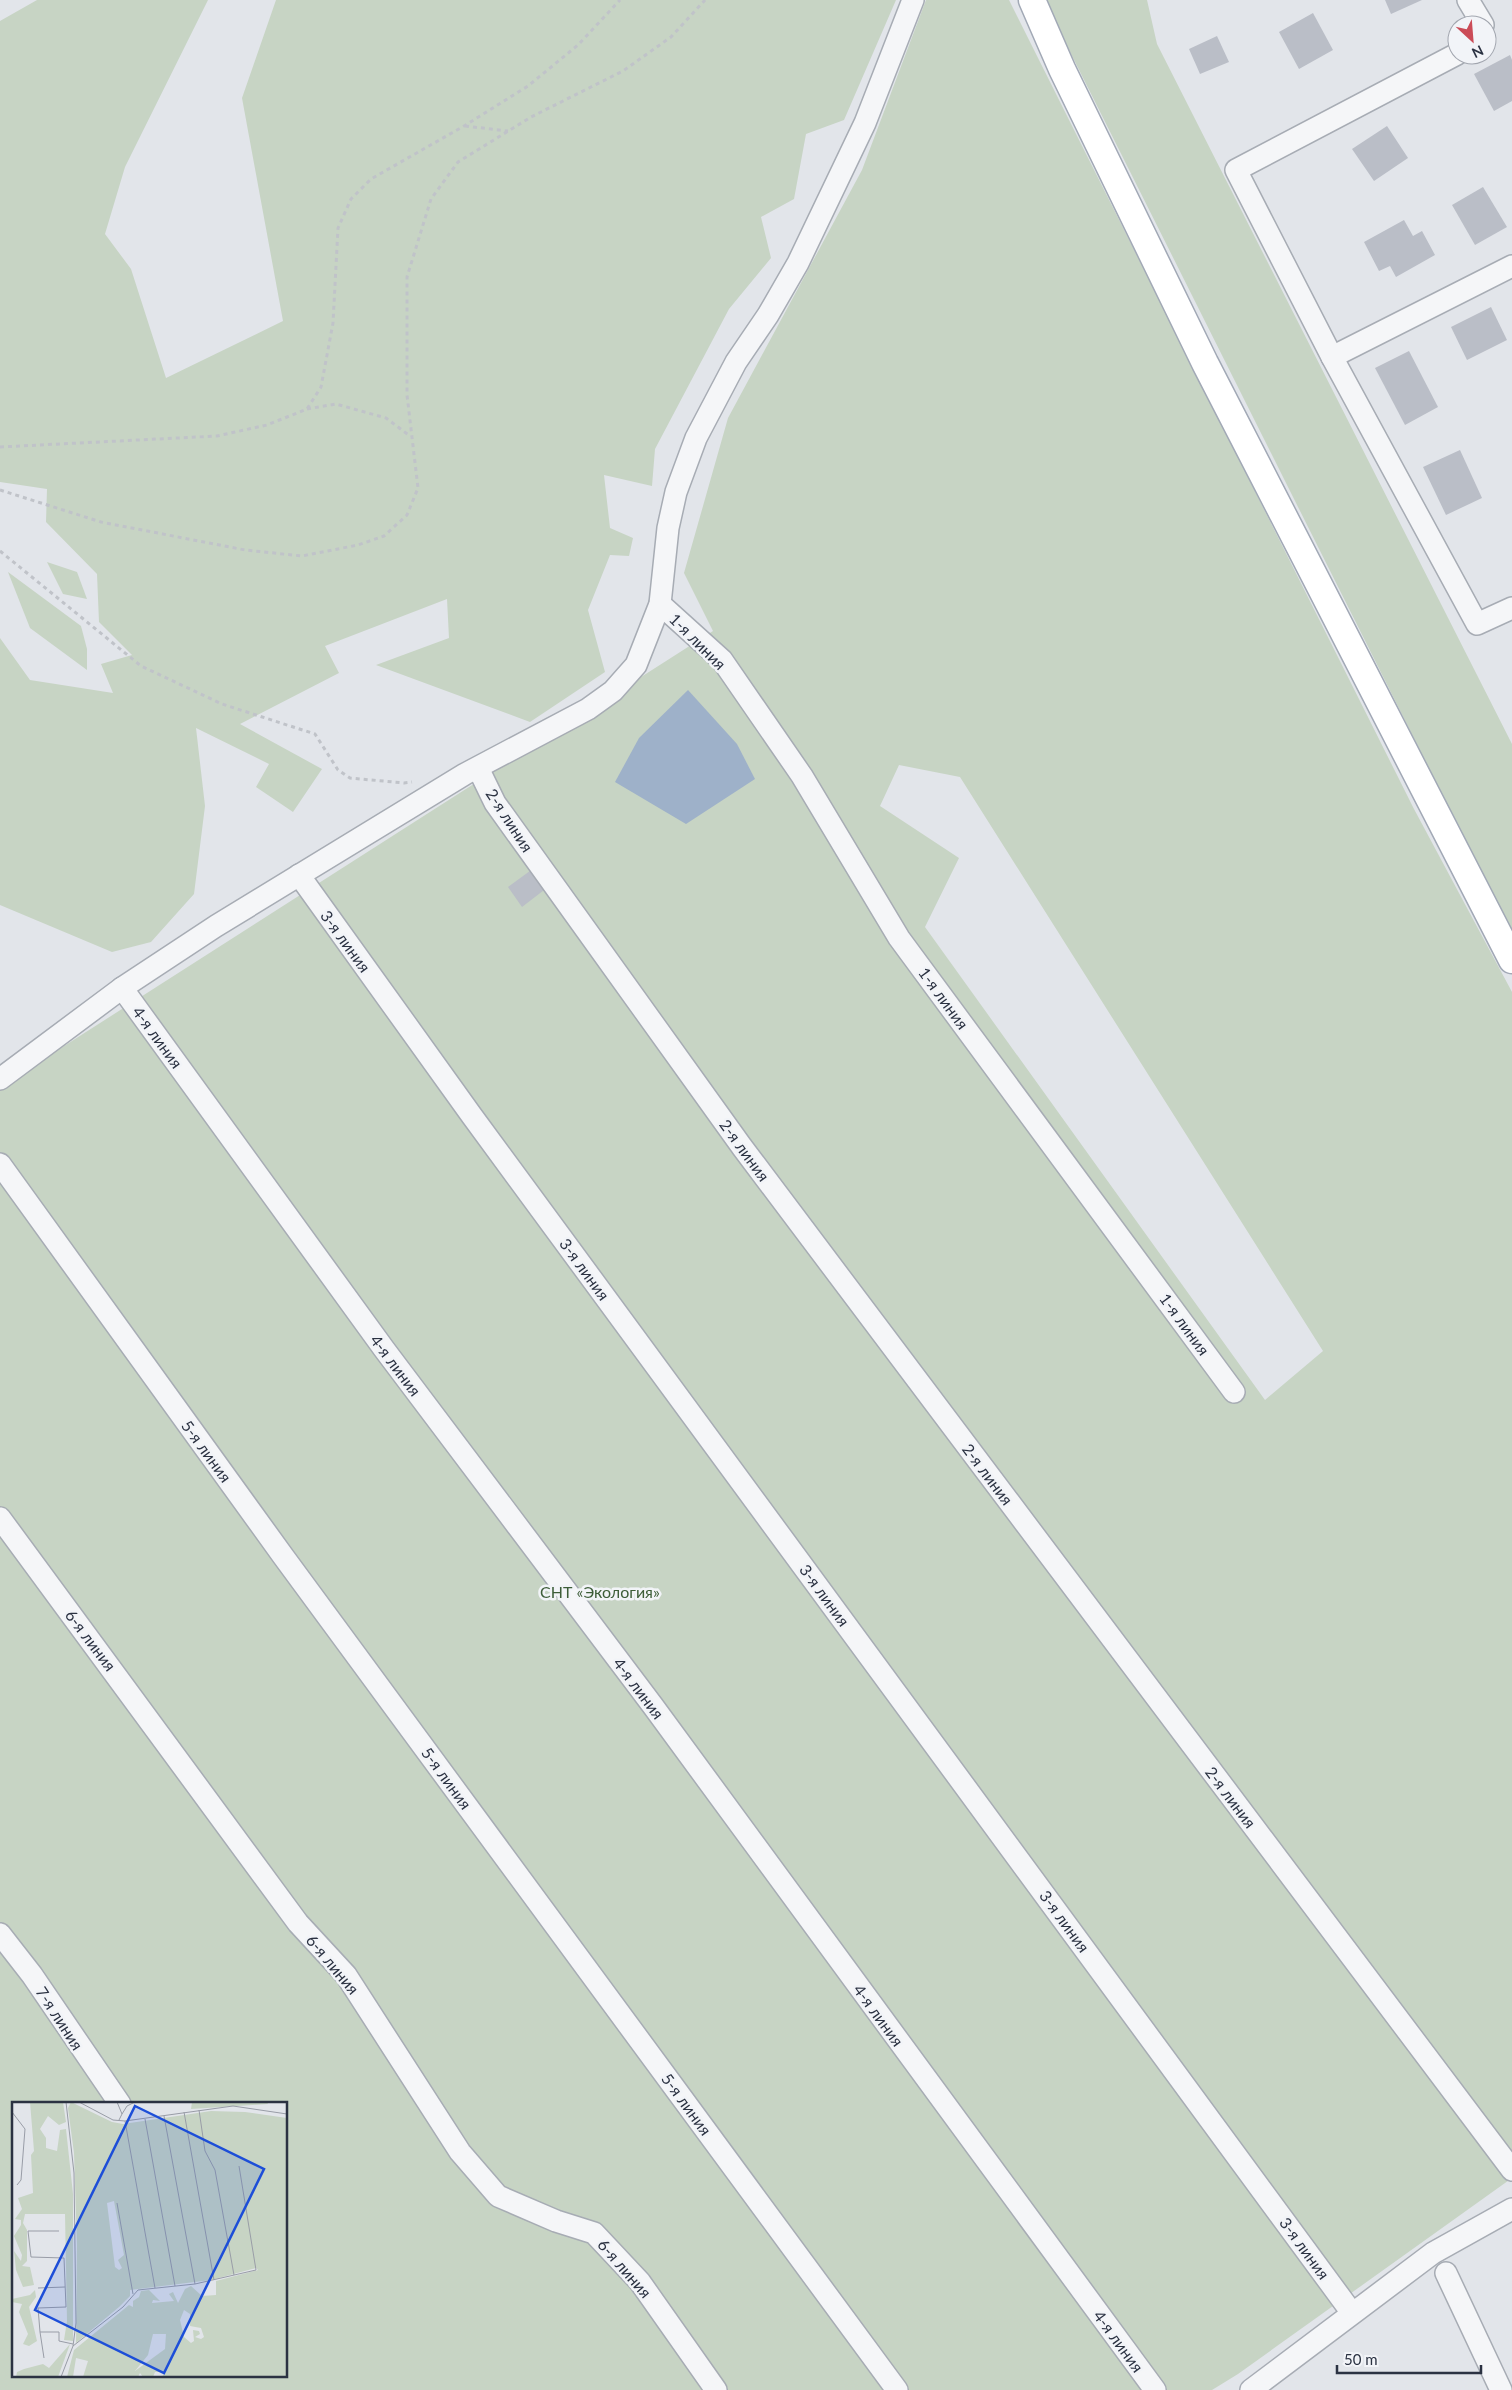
<svg xmlns="http://www.w3.org/2000/svg" width="1512" height="2390" font-family="Lato,sans-serif">
<rect width="100%" height="100%" fill="#e2e5ea"/>
<g fill="#c7d4c4" fill-rule="evenodd">
<polygon points="37,0 208,0 125,167 105,234 131,269 166,378 283,321 242,98 276,0 896,0 844,120 806,134 794,199 761,217 771,258 729,309 655,449 652,486 604,475 610,528 633,538 629,556 610,555 588,610 605,672 530,722 376,665 449,638 447,599 325,646 339,673 240,724 322,769 293,812 256,787 269,764 196,728 205,806 194,894 151,942 112,952 0,905 0,638 30,680 113,693 101,664 132,655 99,622 97,574 46,522 47,489 0,482 0,21"/>
<path d="M926,0H1009L1414,809L1512,992V2178L1238,2374L1212,2390H0V1087L713,631L684,573L728,418L862,170ZM899,765L960,777L1323,1351L1265,1400L925,927L959,858L880,806ZM14,2104H286V2376H14Z"/>
<polygon points="1044,0 1147,0 1157,44 1512,744 1512,934"/>
<polygon points="47,562 77,572 87,599 63,594"/>
<polygon points="8,572 81,626 87,649 87,670 30,628"/>
</g>
<polygon fill="#9eb1c9" points="688,690 737,744 755,779 686,824 615,782 639,738"/>
<g fill="#babec7">
<polygon points="1385,0 1422,0 1391,14"/>
<polygon points="1313,13 1333,50 1299,69 1279,32"/>
<polygon points="1217,36 1229,62 1200,74 1189,49"/>
<polygon points="1510,55 1512,60 1512,101 1494,111 1474,74"/>
<polygon points="1387,126 1408,158 1374,181 1352,149"/>
<polygon points="1483,187 1507,227 1475,245 1452,205"/>
<polygon points="1404,220 1413,236 1422,231 1435,255 1396,277 1390,266 1379,271 1364,242"/>
<polygon points="1491,307 1507,340 1467,360 1451,327"/>
<polygon points="1409,351 1438,407 1405,425 1375,368"/>
<polygon points="1460,450 1482,498 1446,515 1423,467"/>
<polygon points="534,868 548,887 522,907 508,887"/>
</g>
<g fill="none" stroke-linecap="round" stroke-linejoin="round">
<defs>
<g id="minor">
<polyline points="1468,0 1483,25"/>
<polyline points="1457,54 1236,170 1332,357 1477,624 1512,608"/>
<polyline points="1332,357 1512,266"/>
<polyline points="660,604 722,660 802,776 899,938 1234,1392"/>
<polyline points="478,768 495,803 742,1147 1512,2170"/>
<polyline points="299,875 472,1116 1352,2313"/>
<polyline points="122,988 384,1349 653,1706 1155,2390"/>
<polyline points="0,1079 122,988 216,926 465,774 588,709 613,691 636,665 660,604 668,528 676,492 696,438 736,362 768,315 798,263 865,123 913,0"/>
<polyline points="0,1164 283,1556 897,2390"/>
<polyline points="0,1518 298,1923 346,1975 460,2152 498,2196 556,2221 594,2233 640,2282 716,2390"/>
<polyline points="0,1934 32,1975 120,2104"/>
<polyline points="1446,2273 1501,2390"/>
<polyline points="1251,2390 1433,2253 1512,2209"/>
</g>
<polyline id="major" points="1032,0 1062,69 1205,363 1512,960"/>
</defs>
<use href="#minor" stroke="#a7acb4" stroke-width="24"/>
<use href="#major" stroke="#a2a9b6" stroke-width="29"/>
<g stroke="#c0c3c9" stroke-width="3" stroke-dasharray="4 4" stroke-linecap="butt">
<polyline points="465,126 508,131"/>
<polyline points="307,409 336,404 386,418 410,436"/>
<polyline points="0,447 217,436 267,425 307,409 321,387 333,323 338,228 351,199 371,179 464,126 528,86 578,45 620,0"/>
<polyline points="0,490 101,522 245,550 302,556 358,545 384,536 407,515 418,488 407,395 407,277 431,199 458,162 531,117 623,71 671,37 705,0"/>
<polyline points="0,551 141,666 222,704 315,734 338,770 350,778 404,783 412,782"/>
</g>
<use href="#minor" stroke="#f5f6f8" stroke-width="21"/>
<use href="#major" stroke="#fff" stroke-width="26"/>
</g>
<g text-anchor="middle" dominant-baseline="central" stroke-width="5" stroke-linejoin="round" paint-order="stroke">
<g font-size="16" fill="#2b3242" stroke="#f2f4f8">
<text transform="translate(698 641) rotate(45)">1-я линия</text>
<text transform="translate(510 820) rotate(57)">2-я линия</text>
<text transform="translate(346 941) rotate(54)">3-я линия</text>
<text transform="translate(944 998) rotate(54)">1-я линия</text>
<text transform="translate(158 1037) rotate(54)">4-я линия</text>
<text transform="translate(745 1150) rotate(54)">2-я линия</text>
<text transform="translate(585 1269) rotate(54)">3-я линия</text>
<text transform="translate(1185 1324) rotate(54)">1-я линия</text>
<text transform="translate(396 1365) rotate(53)">4-я линия</text>
<text transform="translate(207 1451) rotate(54)">5-я линия</text>
<text transform="translate(988 1474) rotate(53)">2-я линия</text>
<text transform="translate(825 1595) rotate(54)">3-я линия</text>
<text transform="translate(91 1640) rotate(53)">6-я линия</text>
<text transform="translate(639 1688) rotate(53)">4-я линия</text>
<text transform="translate(447 1778) rotate(54)">5-я линия</text>
<text transform="translate(1231 1797) rotate(53)">2-я линия</text>
<text transform="translate(1065 1921) rotate(54)">3-я линия</text>
<text transform="translate(333 1964) rotate(50)">6-я линия</text>
<text transform="translate(879 2015) rotate(54)">4-я линия</text>
<text transform="translate(60 2018) rotate(57)">7-я линия</text>
<text transform="translate(687 2104) rotate(54)">5-я линия</text>
<text transform="translate(1305 2248) rotate(54)">3-я линия</text>
<text transform="translate(625 2268) rotate(49)">6-я линия</text>
<text transform="translate(1119 2341) rotate(54)">4-я линия</text>
</g>
<g font-size="16" fill="#3d5d38" stroke="#f2f4f8">
<text x="600" y="1591">СНТ «Экология»</text>
</g>
</g>
<g transform="translate(12 2102)">
<rect width="275" height="275" fill="#e2e5ea"/>
<path d="M18,0H51L54,20L47,23L36,14L28,27L34,36V46L45,49L48,28L54,27L61,92V239L52,238L55,219L53,112H13L11,121L15,128V159L10,164L18,165L22,183L11,185L4,168L2,149L9,159L10,153L2,134L9,123V118L3,117L10,107L6,96L21,91L19,53L22,49ZM59,0L100,20L111,22L199,9L233,10L275,16V275H150L153,270H143L141,275H131L128,271L126,275H71L76,259L64,256L61,275H55L62,248L117,203L121,205V199L127,195L129,189L137,188L148,199L141,198L140,201L162,199L157,192L161,190L166,201L173,187L179,184L190,194L204,193V179L246,168L244,166L199,178L118,188V194L107,205L64,241L65,143L62,51L56,6ZM102,99L112,153L106,158L110,166L107,168L103,165L95,101ZM172,208L178,212V224L189,226L192,235L189,237L183,235L188,232L187,229L181,228L182,239L179,241L172,235L168,218ZM141,232H154L153,247L123,269L136,253ZM180,0H255L256,2L179,7ZM23,188L24,195L17,205L25,239L17,244L11,242L16,232L7,210L10,202L0,200V197L18,193ZM58,242L46,275H4L5,270L12,267L31,262L37,266Z" fill="#c7d4c4" fill-rule="evenodd"/>
<path fill="none" stroke="#999da7" stroke-width="1" d="M67,0L101,18L113,19L221,4L275,12M105,0L110,12L107,18M187,8L193,49L203,68L222,173M0,10L13,27L9,78L5,83M172,10L202,178M110,12L115,4L123,0M152,14L183,182M133,17L163,184M113,19L143,186M105,101L121,192M47,129H16L19,155L52,156L54,205L26,206L28,230H47V239L61,242M26,186L53,185M28,230L32,256M61,244L111,205L126,188L183,182L244,168L227,64M49,275L61,244L64,221L62,71L54,0"/>
<path fill="#1d4ed8" fill-opacity="0.15" stroke="#1d4ed8" stroke-width="2.5" d="M123,4L252,67L152,271L23,208Z"/>
<rect width="275" height="275" fill="none" stroke="#2b3242" stroke-width="2.5"/>
</g>
<g transform="translate(1472 40) rotate(154)"><circle r="24" fill="#f2f4f8" stroke="#a2a6af"/>
<path d="M0-4L9 19L0 12L-9 19Z" fill="#cb4b57"/>
<text y="-8" font-size="14" font-weight="bold" text-anchor="middle" fill="#2b3242">N</text>
</g>
<path d="M1337 2365v8h144v-8" fill="none" stroke="#2b3242" stroke-width="2.5"/>
<text x="1344" y="2365" font-size="15" fill="#2b3242" stroke="#f2f4f8" stroke-width="4" paint-order="stroke">50 m</text>
</svg>
